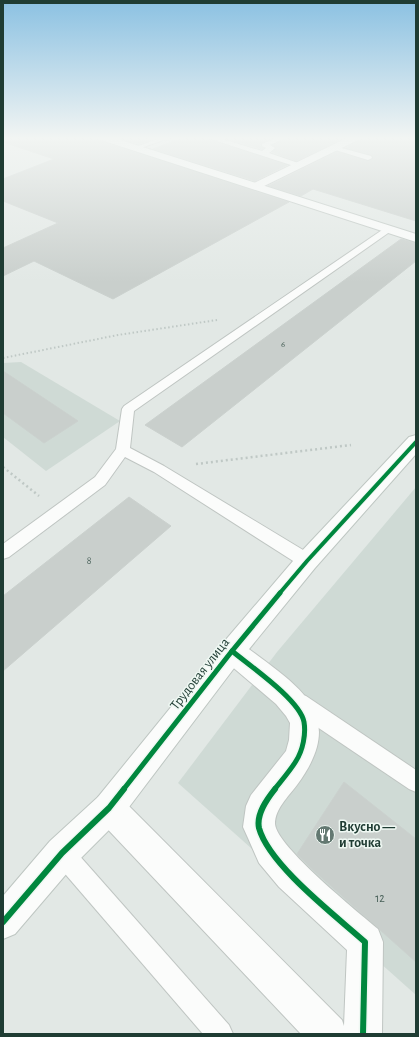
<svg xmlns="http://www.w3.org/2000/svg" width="419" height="1037" font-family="'Alegreya Sans',sans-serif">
<rect width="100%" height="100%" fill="#e2e8e5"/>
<g fill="#cfdad5">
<polygon points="21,362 120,421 46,471 3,437 3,363"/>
<polygon points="416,487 416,995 178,783 277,652"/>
</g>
<g fill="#c9cfcc" stroke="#cbd1ce">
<polygon points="3,137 95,137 98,140 289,202 113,299 34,261 3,276 3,248 58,223 3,201 3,179 54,159 3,142"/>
<polygon points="116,137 146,137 147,141 139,144"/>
<polygon points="184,137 204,137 287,165 255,181 153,149"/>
<polygon points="220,137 275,137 261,143 260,146 263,148 262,149"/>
<polygon points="288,137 346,137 296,161 272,152 276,148 273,145"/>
<polygon points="363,137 416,137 416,221 313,189 301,196 268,186 337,152 368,161 373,159 371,155 346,148 361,140"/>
<polygon points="401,239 416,243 416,261 182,447 145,425"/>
<polygon points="3,371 78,421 44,443 3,413"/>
<polygon points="129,497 171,526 3,671 3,596"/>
<polygon points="344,782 416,839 416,962 313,870 297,854"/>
</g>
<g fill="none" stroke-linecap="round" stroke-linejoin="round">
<defs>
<g id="lane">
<polygon points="163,137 172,137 138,149 133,148"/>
<polygon points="205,137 215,137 262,151 266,148 262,146 262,144 278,137 287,137 270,145 275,148 269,153 304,165 303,167 297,167"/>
<polygon points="334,146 371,156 372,158 368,160 332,149 332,147"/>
<polygon points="388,226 391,227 392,229 391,231 134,411 130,448 164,466 313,556 315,561 313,566 307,567 301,566 154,472 125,457 105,485 9,557 3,559 3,544 95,477 116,449 122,409 124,406"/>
<polygon points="299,694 306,696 416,770 416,792 409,789 292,710 289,703 292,696"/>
<polygon points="62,842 70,845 229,1025 233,1034 203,1034 54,861 51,853 54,845"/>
</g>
<g id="street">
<polygon points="349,137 362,137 360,139 260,188 252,188 250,186 252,184"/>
<path d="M232,639L241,643C295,685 351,712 297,785C288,797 275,809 275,824C277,847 358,912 378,929L383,942L382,1034H301L98,819L93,808L98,797L109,792L120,797L342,1020L344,1026L347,950L279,887L259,863L248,838L243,827L246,806L251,795L286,751L289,740L290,723L286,716L276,704L223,659L219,651L223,643Z"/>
</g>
<g id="secondary">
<polygon points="96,137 111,137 416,234 416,242 98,139"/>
<polygon points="416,435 416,454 315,568 241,659 120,819 74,865 15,934 3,939 3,896 50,841 98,797 223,643 299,554 409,437"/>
</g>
</defs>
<use href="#lane" stroke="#bfc5c2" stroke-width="2"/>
<use href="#street" stroke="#bfc5c2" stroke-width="2"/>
<use href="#secondary" stroke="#bec6c2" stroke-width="2"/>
<polyline stroke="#bfc8c5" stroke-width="2" stroke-dasharray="1.5 2.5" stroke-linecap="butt" points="3,358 118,335 217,320"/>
<g stroke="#bfc8c5" stroke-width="2.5" stroke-dasharray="2 3" stroke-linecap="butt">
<polyline points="196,464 351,445"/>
<polyline points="3,467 39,496"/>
</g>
<use href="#lane" fill="#fbfcfb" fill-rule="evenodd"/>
<use href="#street" fill="#fbfcfb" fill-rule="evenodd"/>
<use href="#secondary" fill="#fbfcfb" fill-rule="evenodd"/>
<defs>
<polyline id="cycleway-far2" points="279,594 307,561 416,442"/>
<g id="cycleway-far1">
<path d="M232,651C250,666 300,700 304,722C306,734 303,750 296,761C290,771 281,781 274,790"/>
<polyline points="123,790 232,651 280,593"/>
</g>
<g id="cycleway">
<path d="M275,789C267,799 256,814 259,828C269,865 336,916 365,942L363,1034"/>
<polyline points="3,922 62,853 109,808 124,789"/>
</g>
</defs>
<use href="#cycleway-far2" stroke="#eff8f3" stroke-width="6"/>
<use href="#cycleway-far1" stroke="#eff8f3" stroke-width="8"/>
<use href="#cycleway" stroke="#eff8f3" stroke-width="9"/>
<use href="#cycleway-far2" stroke="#00873e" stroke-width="4"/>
<use href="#cycleway-far1" stroke="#00873e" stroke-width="5"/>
<use href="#cycleway" stroke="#00873e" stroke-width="6"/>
</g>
<linearGradient id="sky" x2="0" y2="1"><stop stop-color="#8bc1e2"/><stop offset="0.49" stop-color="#f2f5f3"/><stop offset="1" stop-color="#f2f5f3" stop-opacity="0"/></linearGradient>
<rect width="419" height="282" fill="url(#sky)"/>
<defs>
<symbol id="restaurant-disc" viewBox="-11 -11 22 22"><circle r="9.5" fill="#637871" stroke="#eff8f3"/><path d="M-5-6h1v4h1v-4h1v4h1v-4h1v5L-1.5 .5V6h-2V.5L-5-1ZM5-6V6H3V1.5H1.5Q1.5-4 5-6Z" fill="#fff"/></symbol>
</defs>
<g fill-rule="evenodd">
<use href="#restaurant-disc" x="314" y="824" width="22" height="22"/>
</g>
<g text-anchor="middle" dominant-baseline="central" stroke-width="3" stroke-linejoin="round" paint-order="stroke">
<g font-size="9" fill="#4a625a">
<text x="283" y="344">6</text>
</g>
<g font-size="10" fill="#4a625a">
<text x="89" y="561">8</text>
</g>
<g font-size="12" fill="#4a625a">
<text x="380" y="898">12</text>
</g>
<g font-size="14" fill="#1f3c33" stroke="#eff8f3">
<text transform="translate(200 674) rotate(-52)">Трудовая улица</text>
</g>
<g font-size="14" font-weight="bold" fill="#1f3c33" stroke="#eff8f3" text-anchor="start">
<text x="339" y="827">Вкусно —<tspan x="339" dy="16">и точка</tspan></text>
</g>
</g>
<rect width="419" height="1037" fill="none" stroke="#1f3c33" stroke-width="8"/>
</svg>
